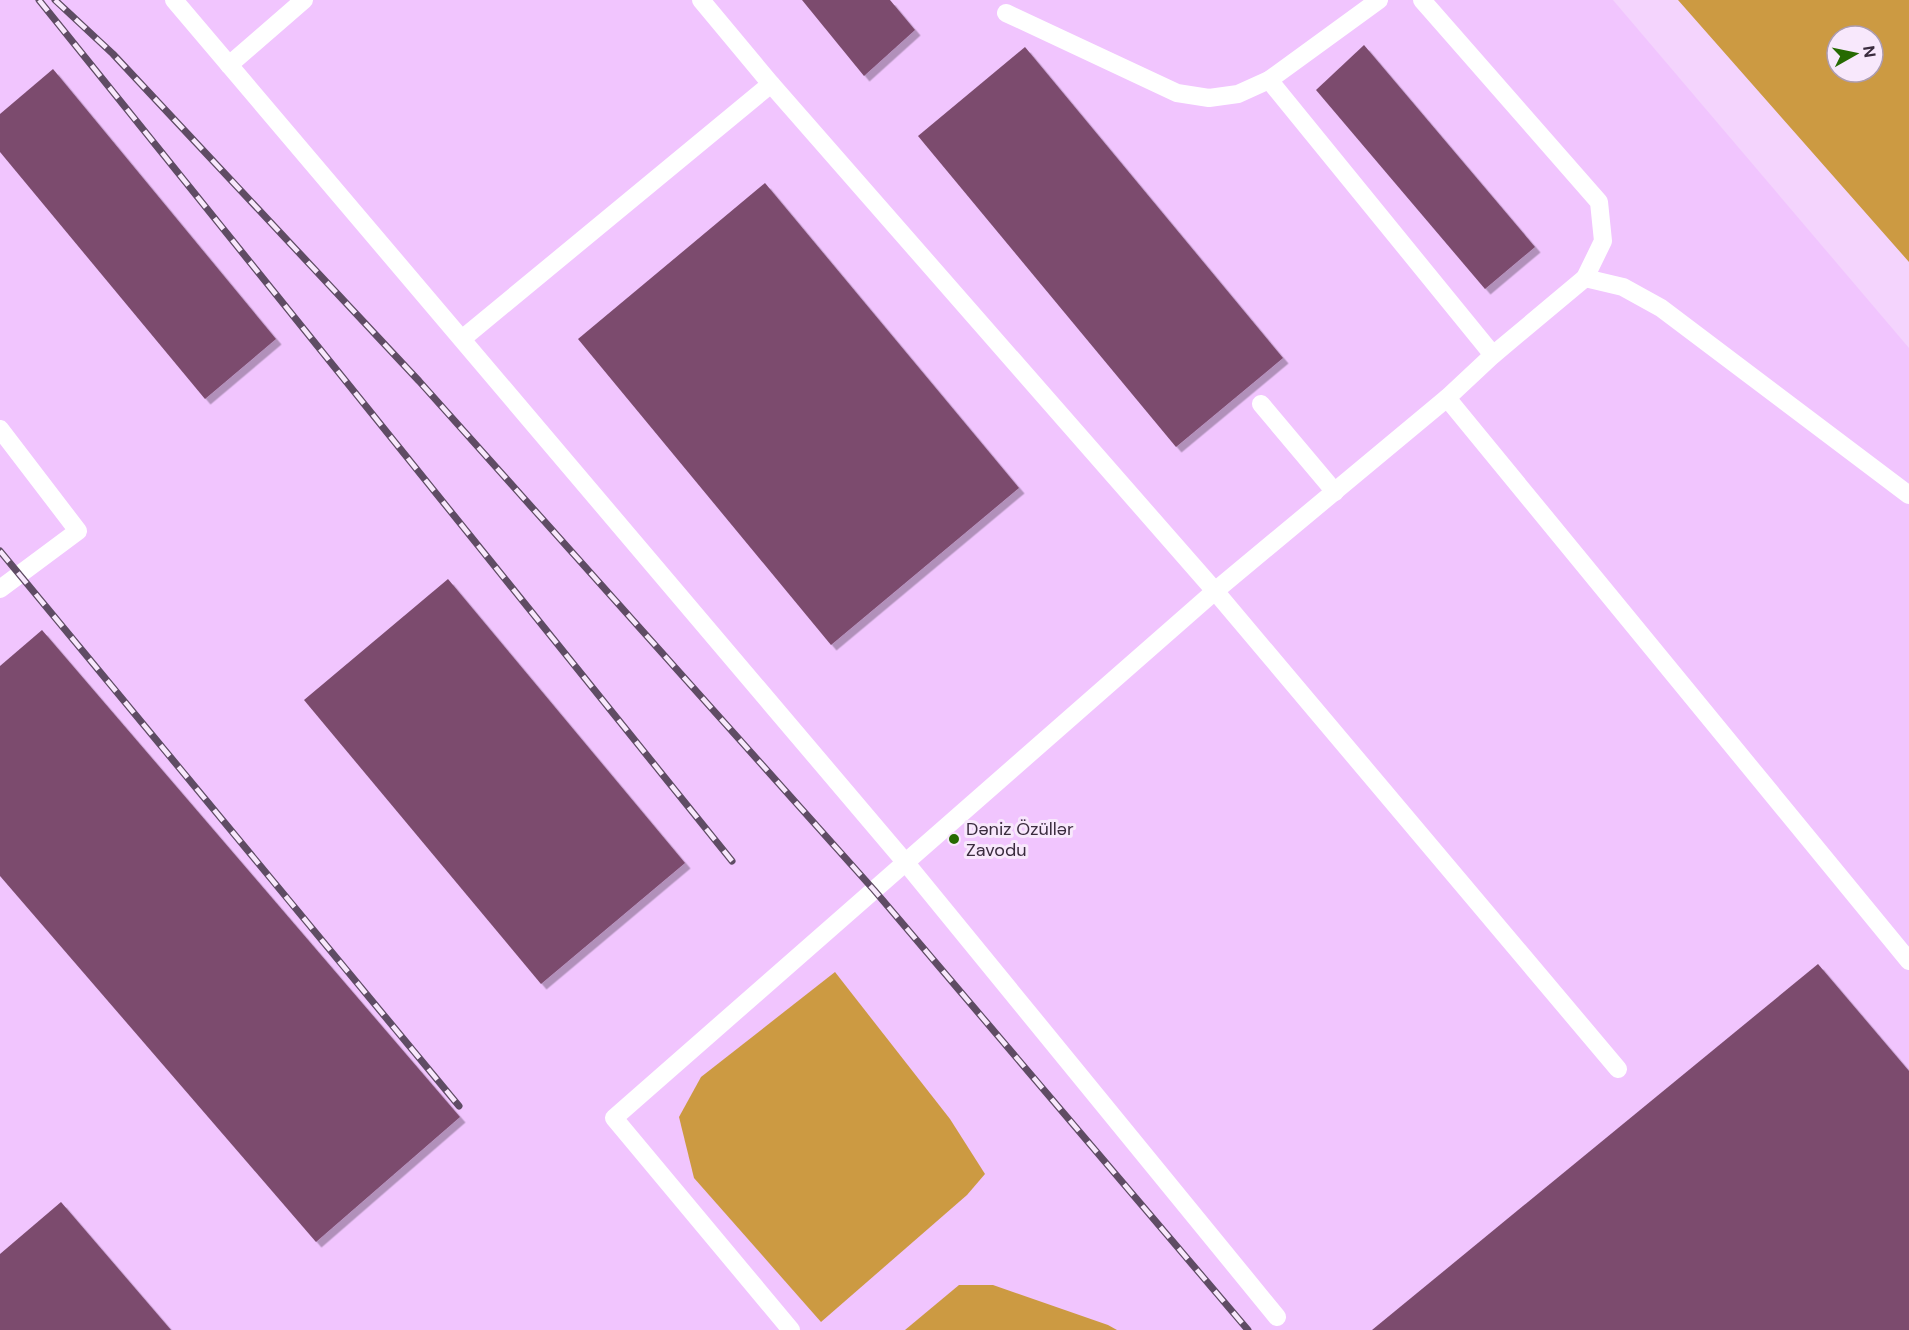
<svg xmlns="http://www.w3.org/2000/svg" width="1909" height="1330" font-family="'DM Sans',sans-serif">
<defs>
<filter id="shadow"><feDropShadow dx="5.5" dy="5.5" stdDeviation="0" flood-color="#0004"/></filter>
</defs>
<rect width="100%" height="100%" fill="#f4d4fd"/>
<polygon fill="#f1c5fe" points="0,0 1613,0 1909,348 1909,1330 0,1330"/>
<g fill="#cc9a42" fill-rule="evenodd">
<path d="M1678,0H1909V262ZM1837,36H1873V72H1837Z"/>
<polygon points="835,972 950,1119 985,1174 967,1195 821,1322 694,1178 679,1117 701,1077"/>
<polygon points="959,1285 993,1285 1108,1325 1117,1330 905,1330"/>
</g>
<g fill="#7c4c6e" filter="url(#shadow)">
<polygon points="802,0 890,0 915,30 864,76"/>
<polygon points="1364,45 1535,247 1485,289 1316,90"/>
<polygon points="1025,47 1283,358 1176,447 918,136"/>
<polygon points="53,69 276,339 205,399 0,152 0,114"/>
<polygon points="765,183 1019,488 831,645 578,339"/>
<polygon points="448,579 685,863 541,984 304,700"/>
<polygon points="42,630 460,1117 316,1242 0,876 0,666"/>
<polygon points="1818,964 1909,1071 1909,1330 1372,1330"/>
<polygon points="61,1202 171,1330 0,1330 0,1254"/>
</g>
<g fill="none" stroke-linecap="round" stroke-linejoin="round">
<g stroke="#fff" stroke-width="18">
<polyline points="174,0 906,863 1277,1317"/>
<polyline points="701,0 771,84 1215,591 1618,1069"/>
<polyline points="1379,0 1269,80 1493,355"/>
<polyline points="1006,13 1177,93 1209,98 1238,94 1269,80"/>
<polyline points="229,65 304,0"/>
<polyline points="1585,278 1623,287 1661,308 1909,495"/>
<polyline points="462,339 771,84"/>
<polyline points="1447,398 1909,961"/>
<polyline points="1261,404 1335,492"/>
<polyline points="0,429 78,531 0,589"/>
<polyline points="791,1330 614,1118 1215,591 1447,398 1493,355 1585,278 1603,241 1599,202 1422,0"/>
</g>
<defs>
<g id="rail">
<polyline points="39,0 732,861"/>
<polyline points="55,0 113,54 419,381 874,890 1248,1330"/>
<polyline points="0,551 459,1106"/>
</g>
</defs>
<use href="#rail" stroke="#5f4c64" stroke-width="7"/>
<use href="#rail" stroke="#f8e8fc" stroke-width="4.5" stroke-dasharray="14" stroke-linecap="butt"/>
</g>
<circle fill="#266a02" stroke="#f8e8fc" stroke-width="2" cx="954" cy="839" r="6"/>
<g text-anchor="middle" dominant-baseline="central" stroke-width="6" stroke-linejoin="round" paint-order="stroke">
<g font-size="18" fill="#3a2b3e" stroke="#f8e8fc" text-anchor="start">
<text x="966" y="829">Dəniz Özüllər<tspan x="966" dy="21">Zavodu</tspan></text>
</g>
</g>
<g transform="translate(1855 54) rotate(81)"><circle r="28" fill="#f8e8fc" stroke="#ac9cb0" stroke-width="1.5"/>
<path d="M0-4.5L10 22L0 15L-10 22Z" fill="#266a02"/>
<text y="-9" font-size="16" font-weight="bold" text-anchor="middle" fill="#3a2b3e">N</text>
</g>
</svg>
